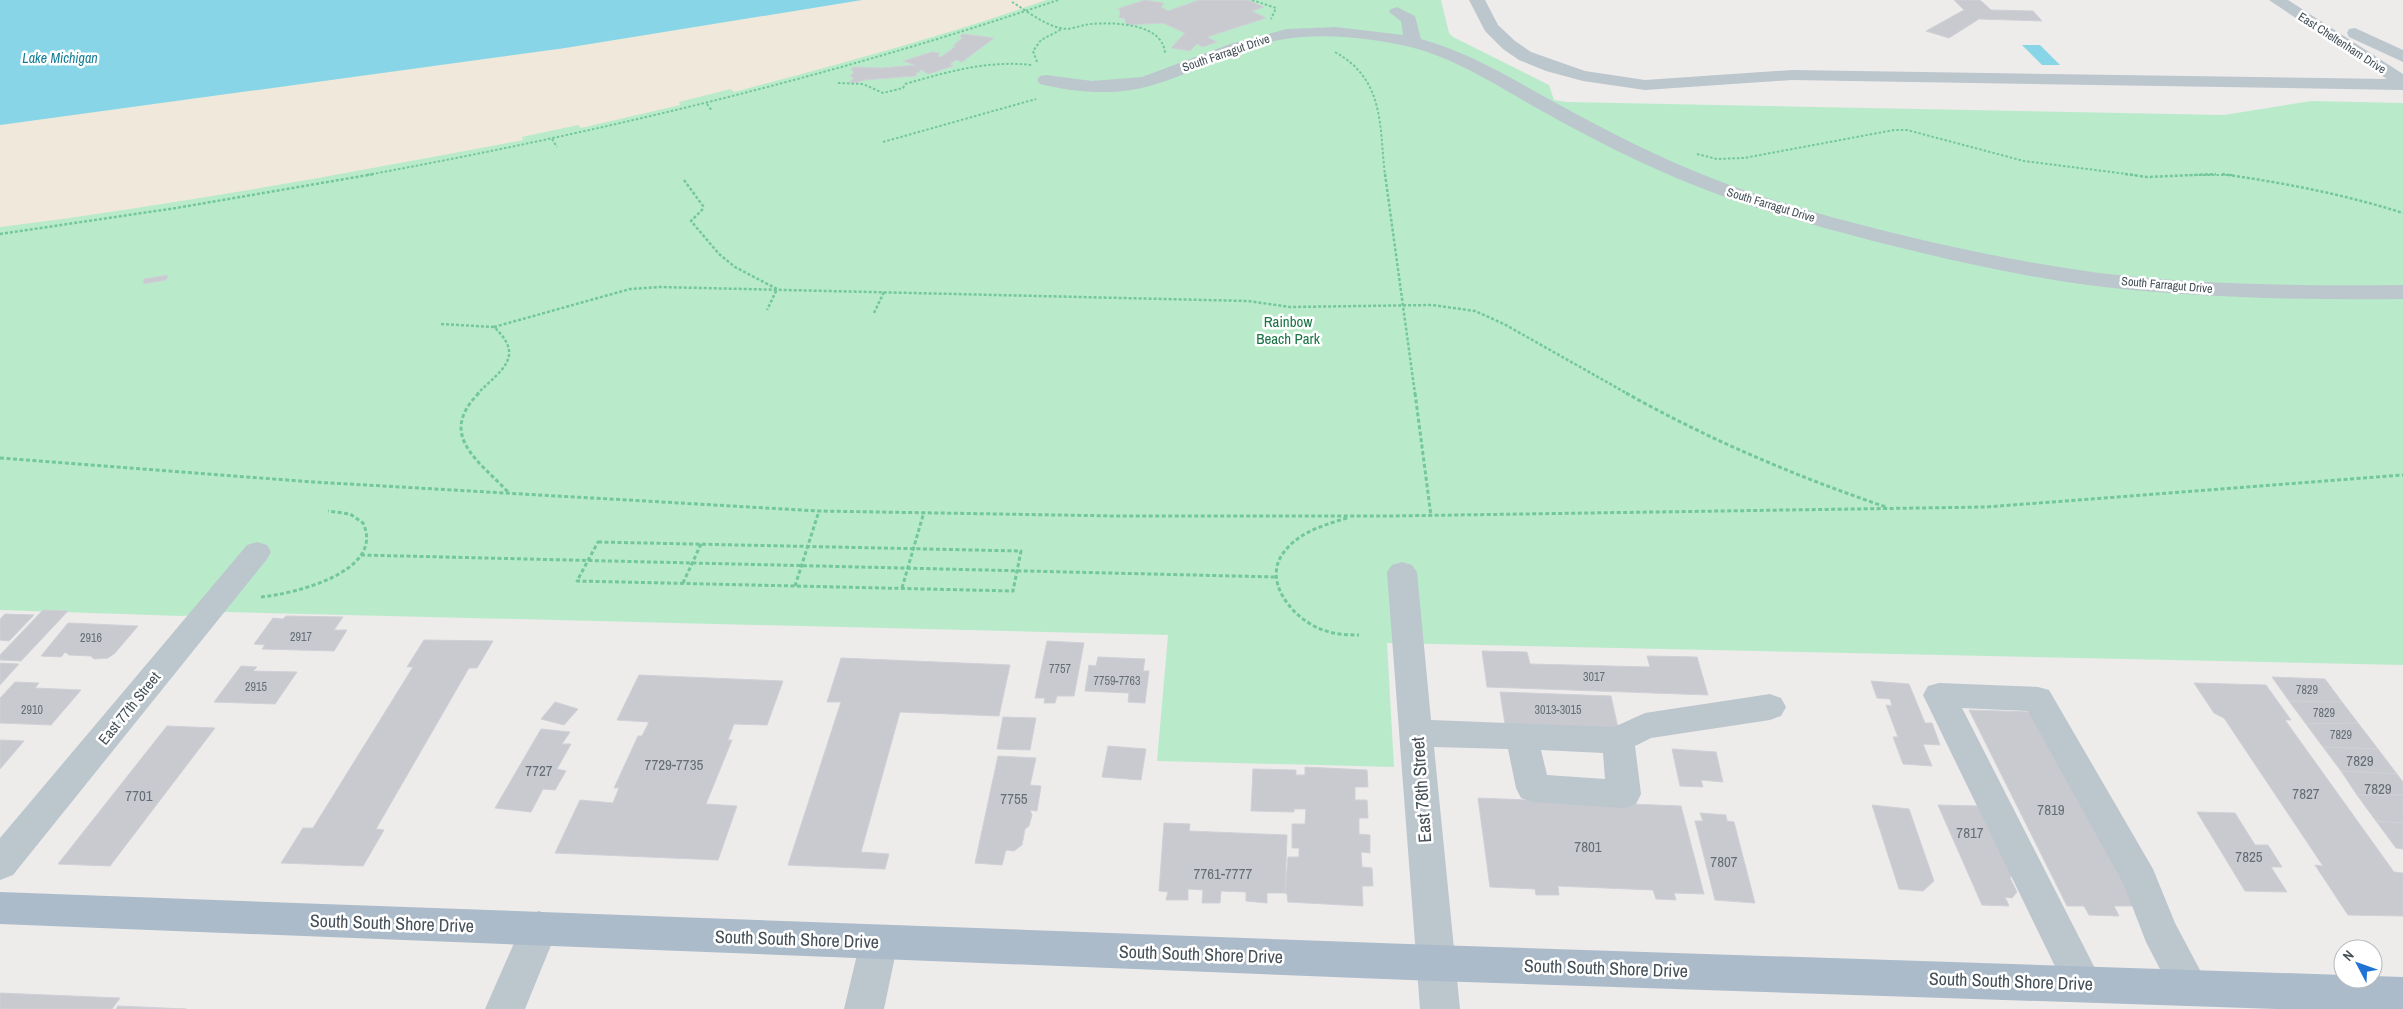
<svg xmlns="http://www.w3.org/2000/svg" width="2403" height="1009" font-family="'Archivo Narrow',sans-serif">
<rect width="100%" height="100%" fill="#eeebeb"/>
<polygon fill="#b9ebcb" points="862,0 1441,0 1449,33 1453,37 1549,85 1554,100 1567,102 2224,115 2311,101 2403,103 2403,665 1387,643 1394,767 1157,761 1168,635 227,612 182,616 0,610 0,125 565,48"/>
<path fill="#f0e9db" d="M862,0H1046C944,36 839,64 734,92L731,89L679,102L680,105L581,128L578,125L522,137L523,140C349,173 175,205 0,227V125L565,48Z"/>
<g fill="#88d5e7">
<polygon points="0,0 862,0 565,48 0,125"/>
<polygon points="2022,45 2040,45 2060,65 2042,65"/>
</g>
<g fill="#c8cad0" stroke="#cfd1d7">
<polygon points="1145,0 1164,3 1161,7 1168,11 1199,0 1248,0 1264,7 1252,11 1266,18 1207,37 1217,42 1203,47 1197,44 1190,51 1171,48 1185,33 1163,23 1127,25 1124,18 1119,18 1120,10 1117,9"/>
<polygon points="1954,0 1980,0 1991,10 2033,11 2042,21 1979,19 1949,38 1926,31 1964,10"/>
<polygon points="963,34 994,38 962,62 956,60 950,64 953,66 928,74 922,70 919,70 920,72 916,73 916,76 864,80 856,83 849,82 854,78 850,76 854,72 851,70 853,67 882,68 915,65 903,61 932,52 940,53 938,56 941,57 956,46 953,46 962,38 960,36"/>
<polygon points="168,275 166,280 143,284 144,279"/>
<polygon points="43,610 68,611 21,661 0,660 0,655"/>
<polygon points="5,614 34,615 9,641 0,640 0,619"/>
<polygon points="286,616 343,617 334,630 347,630 334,651 262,649 265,645 254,644 273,618 283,619"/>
<polygon points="68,623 138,626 115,653 108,658 94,659 91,656 69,655 65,652 61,657 41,656"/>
<polygon points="424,640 493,641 477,668 469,668 376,829 384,830 363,866 281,863 303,828 313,828 413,667 407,667"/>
<polygon points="1047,641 1084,643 1074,696 1057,696 1055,703 1044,703 1045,698 1035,698"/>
<polygon points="1482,651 1527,652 1530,664 1650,667 1647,656 1697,657 1708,695 1487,687"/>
<polygon points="1098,657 1145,659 1143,671 1149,671 1145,703 1128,702 1129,693 1085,691 1089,665 1096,666"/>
<polygon points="841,658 1010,665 999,716 900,712 861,852 889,854 885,869 788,865 841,702 827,702"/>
<polygon points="0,663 19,664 0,685"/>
<polygon points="241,666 257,667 253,671 297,672 275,704 214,702"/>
<polygon points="639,675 783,681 767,725 734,724 728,740 732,740 706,804 737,806 718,860 555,853 580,800 613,803 619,788 614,788 638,736 642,736 649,722 617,720"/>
<polygon points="2272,677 2325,679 2342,702 2289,701"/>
<polygon points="1871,681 1909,684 1925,723 1932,723 1940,745 1923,744 1932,766 1903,764 1893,737 1898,737 1886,705 1892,706 1890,699 1877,698"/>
<polygon points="15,682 39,683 35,688 81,690 51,725 0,723 0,698"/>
<polygon points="2194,683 2266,685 2291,720 2285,720 2394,872 2403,873 2403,916 2348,915 2315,865 2323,866 2224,718 2214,713"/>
<polygon points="1500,692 1611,696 1618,728 1505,724"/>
<polygon points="2289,701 2342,702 2358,723 2306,724"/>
<polygon points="555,702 578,709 564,725 541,719"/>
<polygon points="1969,710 2032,712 2137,906 2114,906 2119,916 2089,915 2084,906 2067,906"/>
<polygon points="1003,717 1036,718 1030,750 997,749"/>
<polygon points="2358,723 2378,749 2323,747 2306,724"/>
<polygon points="167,726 215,728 110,866 58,864"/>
<polygon points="541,729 570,732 562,744 571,744 557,769 566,771 555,790 543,789 531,812 495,808"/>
<polygon points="0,740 24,741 0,769"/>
<polygon points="1108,746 1146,749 1141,780 1102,777"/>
<polygon points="2323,747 2378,749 2397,774 2341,771"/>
<polygon points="1672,749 1716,752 1723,782 1701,780 1703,787 1680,786"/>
<polygon points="998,756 1036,758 1030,785 1041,786 1037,811 1030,810 1032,815 1029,826 1025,829 1022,845 1014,851 1006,850 1002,865 975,863"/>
<polygon points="1305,767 1367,770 1368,787 1355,787 1355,800 1367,800 1368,818 1359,818 1359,834 1370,835 1370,853 1361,852 1362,867 1372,868 1373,886 1362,886 1363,906 1288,902 1287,894 1285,893 1288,857 1299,857 1299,848 1292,848 1292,824 1305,824 1306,809 1294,809 1294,812 1251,811 1253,769 1296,770 1296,775 1305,775"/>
<polygon points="2341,771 2397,774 2403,782 2403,795 2357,795"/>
<polygon points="2357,795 2403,795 2403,823 2376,821"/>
<polygon points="1478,798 1681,806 1704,894 1674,893 1676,900 1656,899 1653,890 1558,886 1559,895 1536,895 1535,889 1490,887"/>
<polygon points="1872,805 1909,809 1934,881 1923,891 1899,889"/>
<polygon points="1938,805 1979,806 2014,872 2010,878 2017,892 2012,898 2005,897 2009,906 1982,905"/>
<polygon points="2197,812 2235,813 2255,845 2268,845 2282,867 2271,867 2287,892 2245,891"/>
<polygon points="1700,813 1726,815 1727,821 1734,822 1755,903 1715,900 1695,821 1703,821"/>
<polygon points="2376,821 2403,823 2403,849 2396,848"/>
<polygon points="1164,823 1190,824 1189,831 1287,835 1285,893 1267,893 1267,903 1246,901 1246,892 1221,891 1220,903 1202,903 1203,890 1188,889 1188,900 1166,900 1168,892 1159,891"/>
<polygon points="0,993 120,998 112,1009 0,1009"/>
<polygon points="118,1006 186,1009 116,1009"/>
</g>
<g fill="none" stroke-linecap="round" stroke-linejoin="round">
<g stroke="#73c79c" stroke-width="2" stroke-dasharray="2.5 2" stroke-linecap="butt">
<polyline points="1252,0 1276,8 1271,19"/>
<path d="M1012,2C1027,11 1043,24 1060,28C1070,31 1080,25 1091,24C1114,22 1164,23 1165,54"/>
<path d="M1335,52C1385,80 1379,125 1385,175"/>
<polyline points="1037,62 1033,51 1041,40 1062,29"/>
<path d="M838,83L863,84L883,93L903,88L905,84C947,72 987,60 1032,65"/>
<polyline points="707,104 712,111"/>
<polyline points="552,139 557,147"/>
<polyline points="883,142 1036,99"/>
<polyline points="1697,154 1717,159 1744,158 1894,130 1907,130 2024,161 2135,175"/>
<path d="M367,175C601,132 832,77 1058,0"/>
<polyline points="2185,175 2232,175"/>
</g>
<g stroke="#73c79c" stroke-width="2.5" stroke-dasharray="3 2" stroke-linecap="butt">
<polyline points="1385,174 1415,394"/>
<polyline points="2125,174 2147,177 2216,174"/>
<path d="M2222,174C2284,183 2343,194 2403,213"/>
<polyline points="684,180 703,206 702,210 691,221 719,254 735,267 777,289 767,310"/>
<polyline points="0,234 176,208 374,174"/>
<polyline points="874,313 884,292"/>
<path d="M441,324L494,327C526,357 501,370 477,394"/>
<polyline points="494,327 630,289 660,287 1248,301 1290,307 1432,305 1475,311 1504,324 1628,394"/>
</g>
<g stroke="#73c79c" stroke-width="3" stroke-dasharray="4 2.5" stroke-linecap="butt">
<path d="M479,393C437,435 478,460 508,492"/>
<polyline points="1415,393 1431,516"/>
<path d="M1626,393C1710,440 1795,476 1886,507"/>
<polyline points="0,458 313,482 819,511 1117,516 1390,516 1986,507 2403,475"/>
<path d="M1347,518C1324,525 1299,532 1284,552C1262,580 1291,616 1318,628C1331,634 1345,635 1359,635"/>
<polygon points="598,542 1021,551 1013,591 577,581"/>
<polyline points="361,555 1275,577"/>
<polyline points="683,583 701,544"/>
<polyline points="795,586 819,511"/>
<polyline points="902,588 924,512"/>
<path d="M261,597C293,594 386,572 363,523L350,514L328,511"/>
</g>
<g fill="#bcc6cd" fill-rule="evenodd">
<polygon points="1469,0 1485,0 1498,25 1515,41 1531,52 1585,71 1645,80 1792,70 2387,79 2269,0 2288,0 2403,74 2403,90 1792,80 1645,90 1583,81 1546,71 1519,60 1503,49 1485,31"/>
<path d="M1397,7L1415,16L1421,39C1469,52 1512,79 1556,103C1607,131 1659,158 1714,179C1768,200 1825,216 1881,230C1953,248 2025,263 2099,273C2200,285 2302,286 2403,285V299C2303,300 2203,298 2104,287C2026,278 1949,260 1873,241C1813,225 1753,209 1696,186C1643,165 1592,139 1542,111C1497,86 1452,55 1401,45C1358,36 1309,32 1266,43C1227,54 1191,74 1153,85C1116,96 1077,93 1040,84L1037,80L1040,76L1046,75L1092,81L1142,77L1230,44L1287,29L1336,27L1403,35L1401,21L1389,12L1391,9Z"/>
<polygon points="2355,28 2403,50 2403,62 2349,37 2347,33 2349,29"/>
<polygon points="257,542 267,545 271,552 267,559 13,875 0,880 0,838 247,545"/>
<path d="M1402,562L1412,565L1417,572L1431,720L1614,727L1645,713L1770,694L1781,698L1786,707L1781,716L1770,720L1651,738L1635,746L1641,794L1636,804L1624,808L1533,802L1521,798L1516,788L1508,749L1434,747L1460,1009H1420L1387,572L1392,565ZM1541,750L1603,753L1605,779L1547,775Z"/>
<polygon points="1939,683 2038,687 2049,690 2153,869 2175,923 2209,987 2204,1000 2190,1005 2176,1000 2146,942 2124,885 2028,711 1962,708 2103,984 2098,997 2084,1002 2070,997 1923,695 1928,686"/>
<polygon points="539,911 552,916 558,928 525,1009 485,1009 526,916"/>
<polygon points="879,925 892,930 898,942 884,1009 844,1009 860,942 866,930"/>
</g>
<polygon fill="#abbbca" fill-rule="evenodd" points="0,892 1435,945 2343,975 2343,979 2373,979 2373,976 2403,977 2403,1009 2277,1009 1435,981 0,924"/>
</g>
<g text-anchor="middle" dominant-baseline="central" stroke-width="5" stroke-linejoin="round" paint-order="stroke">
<g font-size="12" fill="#444f57" stroke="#fff">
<text transform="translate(2342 43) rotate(33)">East Cheltenham Drive</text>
<text transform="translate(1226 53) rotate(-19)">South Farragut Drive</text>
<text transform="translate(1771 205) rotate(17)">South Farragut Drive</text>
<text transform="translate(2167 285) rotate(5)">South Farragut Drive</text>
</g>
<g font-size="12" fill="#656e75">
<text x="301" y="637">2917</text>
<text x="91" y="638">2916</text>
<text x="1060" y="669">7757</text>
<text x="1594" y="677">3017</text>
<text x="1117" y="681">7759-7763</text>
<text x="256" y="687">2915</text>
<text x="2307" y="690">7829</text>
<text x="32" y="710">2910</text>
<text x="1558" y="710">3013-3015</text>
<text x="2324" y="713">7829</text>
<text x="2341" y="735">7829</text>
</g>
<g font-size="14" font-style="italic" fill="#127d96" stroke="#fff">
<text x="60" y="58">Lake Michigan</text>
</g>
<g font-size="15" fill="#1a7445" stroke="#fff">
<text x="1288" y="321">Rainbow<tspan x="1288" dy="17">Beach Park</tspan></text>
</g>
<g font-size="15" fill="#444f57" stroke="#fff">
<text transform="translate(129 708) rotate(-51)">East 77th Street</text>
</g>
<g font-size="15" fill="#656e75">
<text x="2360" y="760">7829</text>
<text x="674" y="764">7729-7735</text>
<text x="539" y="770">7727</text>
<text x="2378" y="788">7829</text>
<text x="2306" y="793">7827</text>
<text x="139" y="795">7701</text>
<text x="1014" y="798">7755</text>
<text x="2051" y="809">7819</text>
<text x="1970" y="832">7817</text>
<text x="1588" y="846">7801</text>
<text x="2249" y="856">7825</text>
<text x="1724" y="861">7807</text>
<text x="1223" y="873">7761-7777</text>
</g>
<g font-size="18" fill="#444f57" stroke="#fff">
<text transform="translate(1421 790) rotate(-94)">East 78th Street</text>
<text transform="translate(392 923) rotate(2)">South South Shore Drive</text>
<text transform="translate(797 939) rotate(2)">South South Shore Drive</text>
<text transform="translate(1201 954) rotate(2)">South South Shore Drive</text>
<text transform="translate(1606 968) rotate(2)">South South Shore Drive</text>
<text transform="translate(2011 981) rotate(2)">South South Shore Drive</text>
</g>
</g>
<g transform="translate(2358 964) rotate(311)"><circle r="24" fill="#ffffff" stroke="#b4b9bc"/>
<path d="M0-4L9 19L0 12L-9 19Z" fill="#2073d3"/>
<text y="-8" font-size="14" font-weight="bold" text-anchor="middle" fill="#444f57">N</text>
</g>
</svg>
